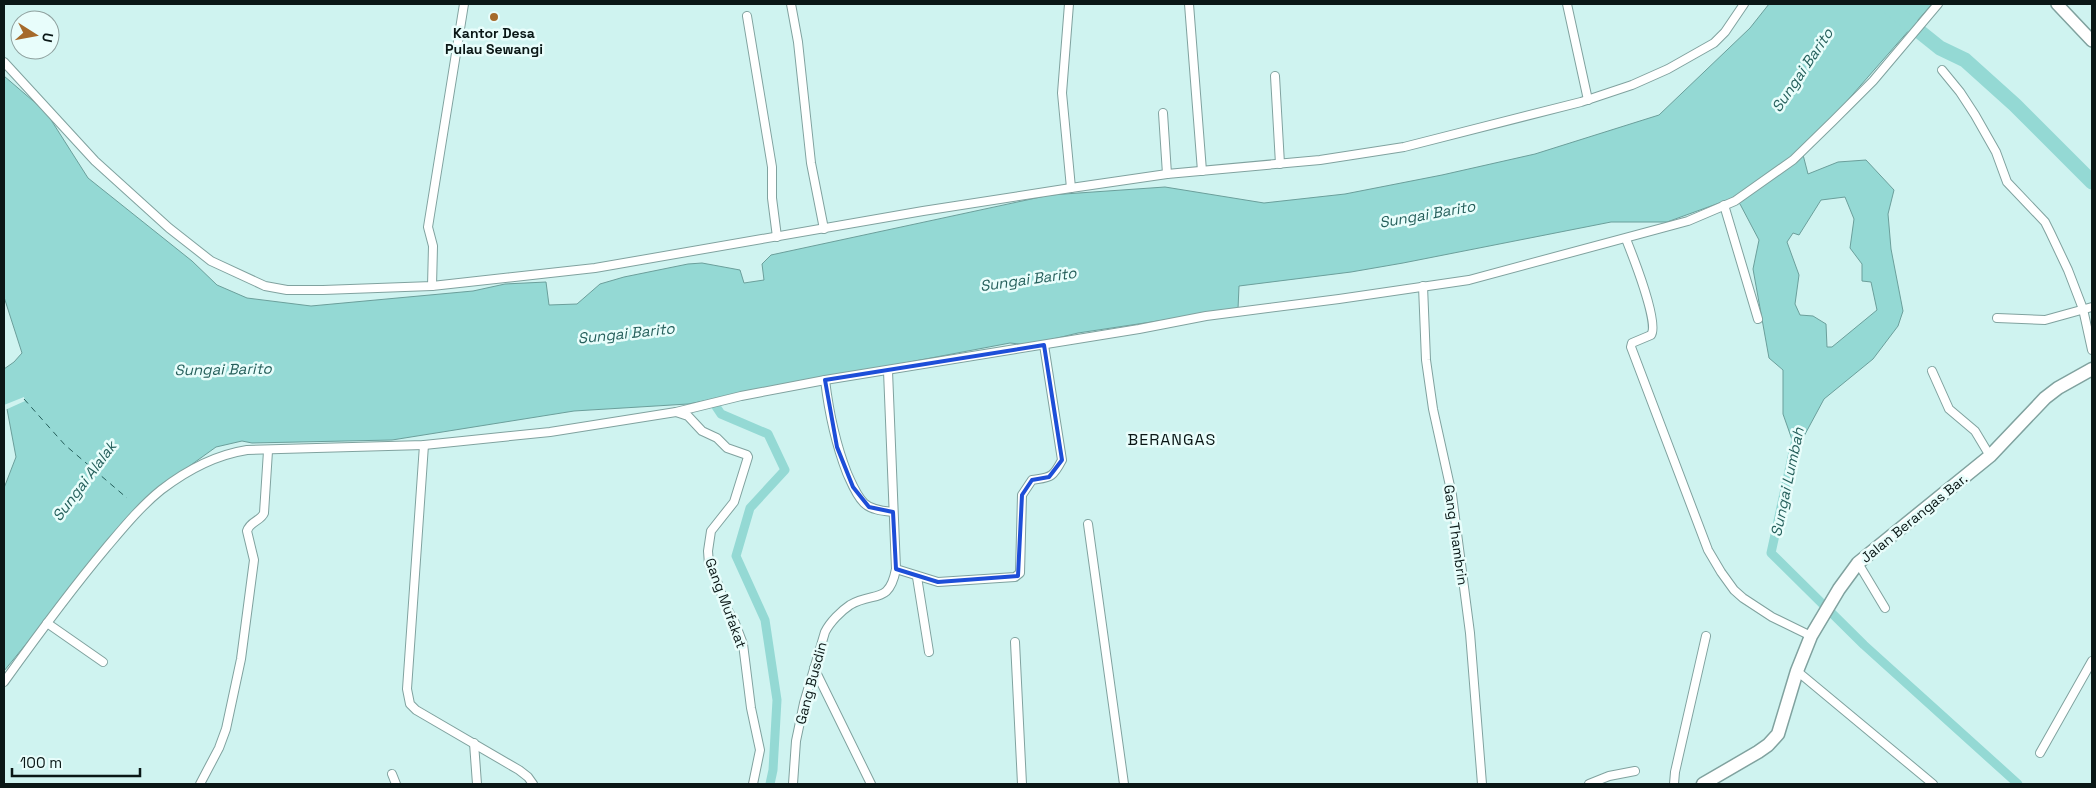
<svg xmlns="http://www.w3.org/2000/svg" width="2096" height="788" font-family="'Space Grotesk',sans-serif">
<rect width="100%" height="100%" fill="#cff3f0"/>
<path fill="#94d9d4" stroke="#6b9f9b" fill-rule="evenodd" d="M1769,4H1932L1832,118L1801,147L1808,174L1838,162L1866,160L1894,190L1888,214L1891,249L1903,311L1898,326L1873,359L1824,399L1796,451L1783,414V370L1769,358L1753,269L1759,240L1740,204L1733,198L1667,222H1611L1403,263L1351,272L1239,286L1238,309L1078,333L1028,345L1010,343L688,404L574,411L392,440L252,443L242,441L216,447L145,498L4,671V488L16,457L7,409L4,404V369L14,362L22,353L4,297V76L46,112L88,178L192,261L217,285L247,298L311,306L473,291L505,284L546,282L549,305L577,304L600,284L624,277L688,264L702,263L740,270L744,283L764,280L762,264L771,255L1050,195L1165,187L1264,203L1345,194L1442,175L1535,154L1659,115L1750,28ZM1845,197L1854,219L1850,248L1862,264V281L1871,282L1877,310L1832,347H1827L1826,324L1813,316L1800,315L1795,304L1799,275L1787,242L1793,233L1799,235L1821,200Z"/>
<polygon fill="#cff3f0" points="24,397 25,401 5,410 4,408 4,405"/>
<g fill="none" stroke-linecap="round" stroke-linejoin="round">
<g stroke="#94d9d4" stroke-width="9">
<polyline points="709,396 721,414 768,434 785,470 750,508 736,556 765,620 777,700 773,770 770,784"/>
<polyline points="1797,434 1771,553 1864,645 2018,784"/>
</g>
<polyline stroke="#94d9d4" stroke-width="15" points="1885,4 1940,48 1965,60 2015,105 2092,182"/>
<polyline stroke="#26605c" stroke-width="1" stroke-dasharray="6 5" stroke-linecap="butt" points="24,399 65,445 127,498"/>
<defs>
<g id="street">
<polyline points="791,4 798,42 811,163 824,229"/>
<polyline points="1069,4 1062,93 1071,188"/>
<polyline points="1189,4 1202,171"/>
<polyline points="1567,4 1588,100"/>
<polyline points="747,16 772,167 772,198 777,237"/>
<polyline points="4,62 95,161 169,228 211,261 265,286 287,290 323,290 432,286 595,268 923,211 1071,188 1167,174 1320,160 1404,147 1581,102 1632,85 1668,69 1714,43 1725,32 1744,4"/>
<polyline points="1942,70 1960,92 1975,115 1996,152 2007,182 2045,222 2050,232 2068,270 2083,309 2092,350"/>
<polyline points="1275,76 1280,164"/>
<polyline points="1163,113 1167,174"/>
<polyline points="1724,205 1758,319"/>
<path d="M1626,239C1632,254 1660,324 1651,335L1632,343L1631,347L1708,550L1721,572L1734,590L1743,598L1772,617L1811,636"/>
<polyline points="432,286 433,246 428,227 464,4"/>
<polyline points="1423,286 1426,360 1433,409 1452,495 1470,633 1482,784"/>
<polyline points="1997,318 2045,320 2092,307"/>
<polyline points="1932,371 1949,409 1975,431 1990,456"/>
<path d="M825,380C829,413 835,442 847,473C852,484 856,495 864,503C871,510 884,511 893,512"/>
<polyline points="676,412 688,416 702,431 717,438 727,448 747,455 748,457 734,502 711,531 708,551 709,564 718,584 726,607 735,623 743,644 751,708 760,750 753,784"/>
<polyline points="424,445 407,689 410,704 416,710 519,770 528,777 533,784"/>
<polyline points="1088,524 1124,784"/>
<polyline points="1858,563 1885,608"/>
<path d="M896,569L938,582L1015,577L1020,573L1022,495L1032,480C1050,477 1052,479 1062,460L1044,345"/>
<polyline points="917,577 929,652"/>
<polyline points="47,623 103,662"/>
<polyline points="1015,642 1022,784"/>
<polyline points="814,668 871,784"/>
<polyline points="1797,671 1933,784"/>
<path d="M4,682C37,636 70,591 106,548C123,528 141,506 161,490C187,470 215,455 247,450L424,445L550,432L676,412L741,396L825,380L1139,329L1206,316L1339,299L1469,280L1688,221L1735,201L1793,160L1833,121L1873,81L1938,4"/>
<polyline points="474,743 477,784"/>
<polyline points="2040,753 2092,661"/>
<polyline points="392,774 396,784"/>
<path d="M200,784L219,748L226,729L241,659L254,560L247,531C250,521 261,521 264,513L268,451"/>
<path d="M793,784L796,741L804,703L825,632C830,622 841,611 850,605C874,591 889,605 896,569L888,371"/>
<polyline points="1589,784 1609,776 1635,771"/>
<polyline points="1674,784 1675,772 1706,636"/>
</g>
<polyline id="secondary" points="2057,4 2092,41"/>
<polyline id="primary" points="1703,784 1758,752 1768,745 1778,734 1797,671 1811,636 1839,589 1858,563 1990,456 2045,398 2058,388 2092,369"/>
</defs>
<use href="#street" stroke="#80a29f" stroke-width="10"/>
<use href="#secondary" stroke="#80a29f" stroke-width="14"/>
<use href="#primary" stroke="#80a29f" stroke-width="15"/>
<use href="#street" stroke="#fff" stroke-width="8"/>
<use href="#secondary" stroke="#fff" stroke-width="11"/>
<use href="#primary" stroke="#fff" stroke-width="12"/>
</g>
<path fill="none" stroke="#1d4ed8" stroke-width="4" stroke-linejoin="round" d="M1044,345L1062,460L1049,477L1032,480L1022,495L1018,576L938,582L896,569L893,512L869,507L853,487L837,447L825,380Z"/>
<circle fill="#a56a2b" stroke="#e8fdfb" stroke-width="2" cx="494" cy="17" r="5"/>
<g text-anchor="middle" dominant-baseline="central" stroke-width="5" stroke-linejoin="round" paint-order="stroke">
<g font-size="14" font-weight="bold" fill="#0a1716" stroke="#e8fdfb">
<text x="494" y="33">Kantor Desa<tspan x="494" dy="16">Pulau Sewangi</tspan></text>
</g>
<g font-size="14" fill="#0a1716" stroke="#e8fdfb">
<text transform="translate(1914 518) rotate(-39)">Jalan Berangas Bar.</text>
<text transform="translate(1456 535) rotate(82)">Gang Thambrin</text>
<text transform="translate(726 603) rotate(70)">Gang Mufakat</text>
<text transform="translate(811 683) rotate(-75)">Gang Busdin</text>
</g>
<g font-size="15" font-style="italic" fill="#26605c" stroke="#e8fdfb">
<text transform="translate(1802 70) rotate(-56)">Sungai Barito</text>
<text transform="translate(1427 214) rotate(-10)">Sungai Barito</text>
<text transform="translate(1028 279) rotate(-8)">Sungai Barito</text>
<text transform="translate(626 333) rotate(-6)">Sungai Barito</text>
<text transform="translate(223 369) rotate(-1)">Sungai Barito</text>
<text transform="translate(84 481) rotate(-53)">Sungai Alalak</text>
<text transform="translate(1787 482) rotate(-78)">Sungai Lumbah</text>
</g>
<g font-size="16" letter-spacing="1" fill="#0a1716" stroke="#e8fdfb">
<text x="1172" y="439">BERANGAS</text>
</g>
</g>
<rect width="2096" height="788" fill="none" stroke="#0a1716" stroke-width="10"/>
<g transform="translate(35 35) rotate(101)"><circle r="24" fill="#e8fdfb" stroke="#8fa19f"/>
<path d="M0-4L9 19L0 12L-9 19Z" fill="#a56a2b"/>
<text y="-8" font-size="14" font-weight="bold" text-anchor="middle" fill="#0a1716">U</text>
</g>
<path d="M12 768v8h128v-8" fill="none" stroke="#0a1716" stroke-width="2.5"/>
<text x="20" y="768" font-size="15" fill="#0a1716" stroke="#e8fdfb" stroke-width="4" paint-order="stroke">100 m</text>
</svg>
